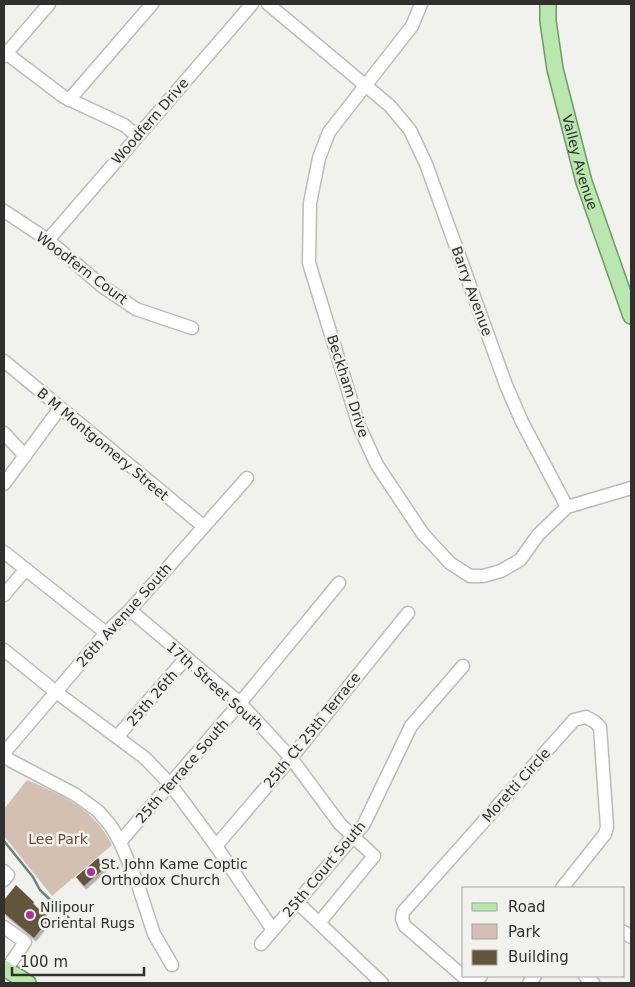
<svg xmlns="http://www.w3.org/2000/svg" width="635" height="987" font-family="'DejaVu Sans',sans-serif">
<defs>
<filter id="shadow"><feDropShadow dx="2" dy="3.5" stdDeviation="0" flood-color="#0004"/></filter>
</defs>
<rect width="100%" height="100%" fill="#f1f2ee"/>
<path fill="#d4c0b2" d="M27,780C62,795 95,809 112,845L52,896L4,836V809Z"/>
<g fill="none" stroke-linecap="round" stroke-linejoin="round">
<polyline stroke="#698378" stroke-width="2.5" points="4,841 33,877 40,890 70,919 79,926"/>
</g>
<g fill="#62553a" filter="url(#shadow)">
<polygon points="98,858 106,867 84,886 76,877"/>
<polygon points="16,885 34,902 33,904 50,918 34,938 4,913 4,900"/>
</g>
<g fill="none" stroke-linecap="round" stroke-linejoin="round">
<defs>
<g id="minor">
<polyline points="268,4 390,106 410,130 426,164 506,385 522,422 567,507"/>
<polyline points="421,4 412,26 329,132 319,158 310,203 309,263 359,426 377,465 423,534 450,563 470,576 483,576 501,571 520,560 538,535 567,507 631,488"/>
<polyline points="6,53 64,97 124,125 137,136"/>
<polyline points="4,56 49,4"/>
<polyline points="69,100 152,4"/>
<polyline points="4,211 48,240 102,286 136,309 192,328"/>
<polyline points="48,240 252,4"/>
<polyline points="4,361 203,526"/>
<polyline points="4,433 25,456"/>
<polyline points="4,484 60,408"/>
<polyline points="4,552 106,633"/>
<polyline points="4,595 26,569"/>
<polyline points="130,610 240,703 291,758 340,824 374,856 319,923"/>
<polyline points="4,650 56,692 145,758 171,785 216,846 273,930"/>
<polyline points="117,737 186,658"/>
<polyline points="4,753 106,633 130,610 247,478"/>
<polyline points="4,757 76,795 98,811 111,826 120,842 137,882 154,934 172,965"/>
<polyline points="120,842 240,703 339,583"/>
<polyline points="216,846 291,758 408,613"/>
<polyline points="4,871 8,875 4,880"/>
<polyline points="298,903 382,983"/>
<polyline points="4,927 25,942 6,970"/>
<polyline points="624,932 631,937"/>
<polyline points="261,944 364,824 411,726 463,666"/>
<polyline points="481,976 474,982 466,979 405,926 402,919 403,912 574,720 586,717 595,722 600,727 607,827 605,834 562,888"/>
<polyline points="585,976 593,983"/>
<polyline points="529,983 535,976"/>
</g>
<g id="major">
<path id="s1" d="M548,4V21L555,69L584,182L631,316"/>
<polyline points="4,968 28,983"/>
</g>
</defs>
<use href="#minor" stroke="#bbbbb8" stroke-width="15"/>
<use href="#major" stroke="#6c9c61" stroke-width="18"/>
<use href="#minor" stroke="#fff" stroke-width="12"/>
<use href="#major" stroke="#bae6b0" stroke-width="15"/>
</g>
<g fill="#a63490" stroke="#f1f2ee" stroke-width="2">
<circle cx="91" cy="872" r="5"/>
<circle cx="30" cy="915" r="5"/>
</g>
<g text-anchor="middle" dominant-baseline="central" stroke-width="5" stroke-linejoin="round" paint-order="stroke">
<g font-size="14" fill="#30302f" stroke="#f1f2ee">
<text transform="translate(150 121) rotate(-49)">Woodfern Drive</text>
<text stroke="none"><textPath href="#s1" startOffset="162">Valley Avenue</textPath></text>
<text transform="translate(82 268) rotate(37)">Woodfern Court</text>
<text transform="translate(472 291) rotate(70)">Barry Avenue</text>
<text transform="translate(348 386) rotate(72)">Beckham Drive</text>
<text transform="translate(103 444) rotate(40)">B M Montgomery Street</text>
<text transform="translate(124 615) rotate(-48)">26th Avenue South</text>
<text transform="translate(215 686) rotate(42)">17th Street South</text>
<text transform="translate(152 698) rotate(-49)">25th 26th</text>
<text transform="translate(312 730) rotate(-51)">25th Ct 25th Terrace</text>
<text transform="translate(182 771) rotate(-49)">25th Terrace South</text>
<text transform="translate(516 785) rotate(-48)">Moretti Circle</text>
<text transform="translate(324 869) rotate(-50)">25th Court South</text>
</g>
<g font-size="14" fill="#734927" stroke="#f1f2ee">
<text x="58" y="839">Lee Park</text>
</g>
<g font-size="14" fill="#30302f" stroke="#f1f2ee" text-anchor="start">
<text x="101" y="864">St. John Kame Coptic<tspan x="101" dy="16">Orthodox Church</tspan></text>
<text x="40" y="907">Nilipour<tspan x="40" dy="16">Oriental Rugs</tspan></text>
</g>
</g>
<rect width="635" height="987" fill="none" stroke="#30302f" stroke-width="10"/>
<rect x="462" y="887" width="162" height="90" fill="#f1f2ee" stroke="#a4a4a2"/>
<rect x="472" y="903" width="25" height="8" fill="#bae6b0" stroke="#a4a4a2"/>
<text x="508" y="912" font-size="15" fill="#30302f">Road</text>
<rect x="472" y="924" width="25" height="15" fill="#d4c0b2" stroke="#a4a4a2"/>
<text x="508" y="937" font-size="15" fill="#30302f">Park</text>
<rect x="472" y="950" width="25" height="15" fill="#62553a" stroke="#a4a4a2"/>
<text x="508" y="962" font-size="15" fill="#30302f">Building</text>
<path d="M12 967v8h132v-8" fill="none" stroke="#30302f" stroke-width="2.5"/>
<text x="20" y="967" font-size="15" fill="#30302f" stroke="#f1f2ee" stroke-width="4" paint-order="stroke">100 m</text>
</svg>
